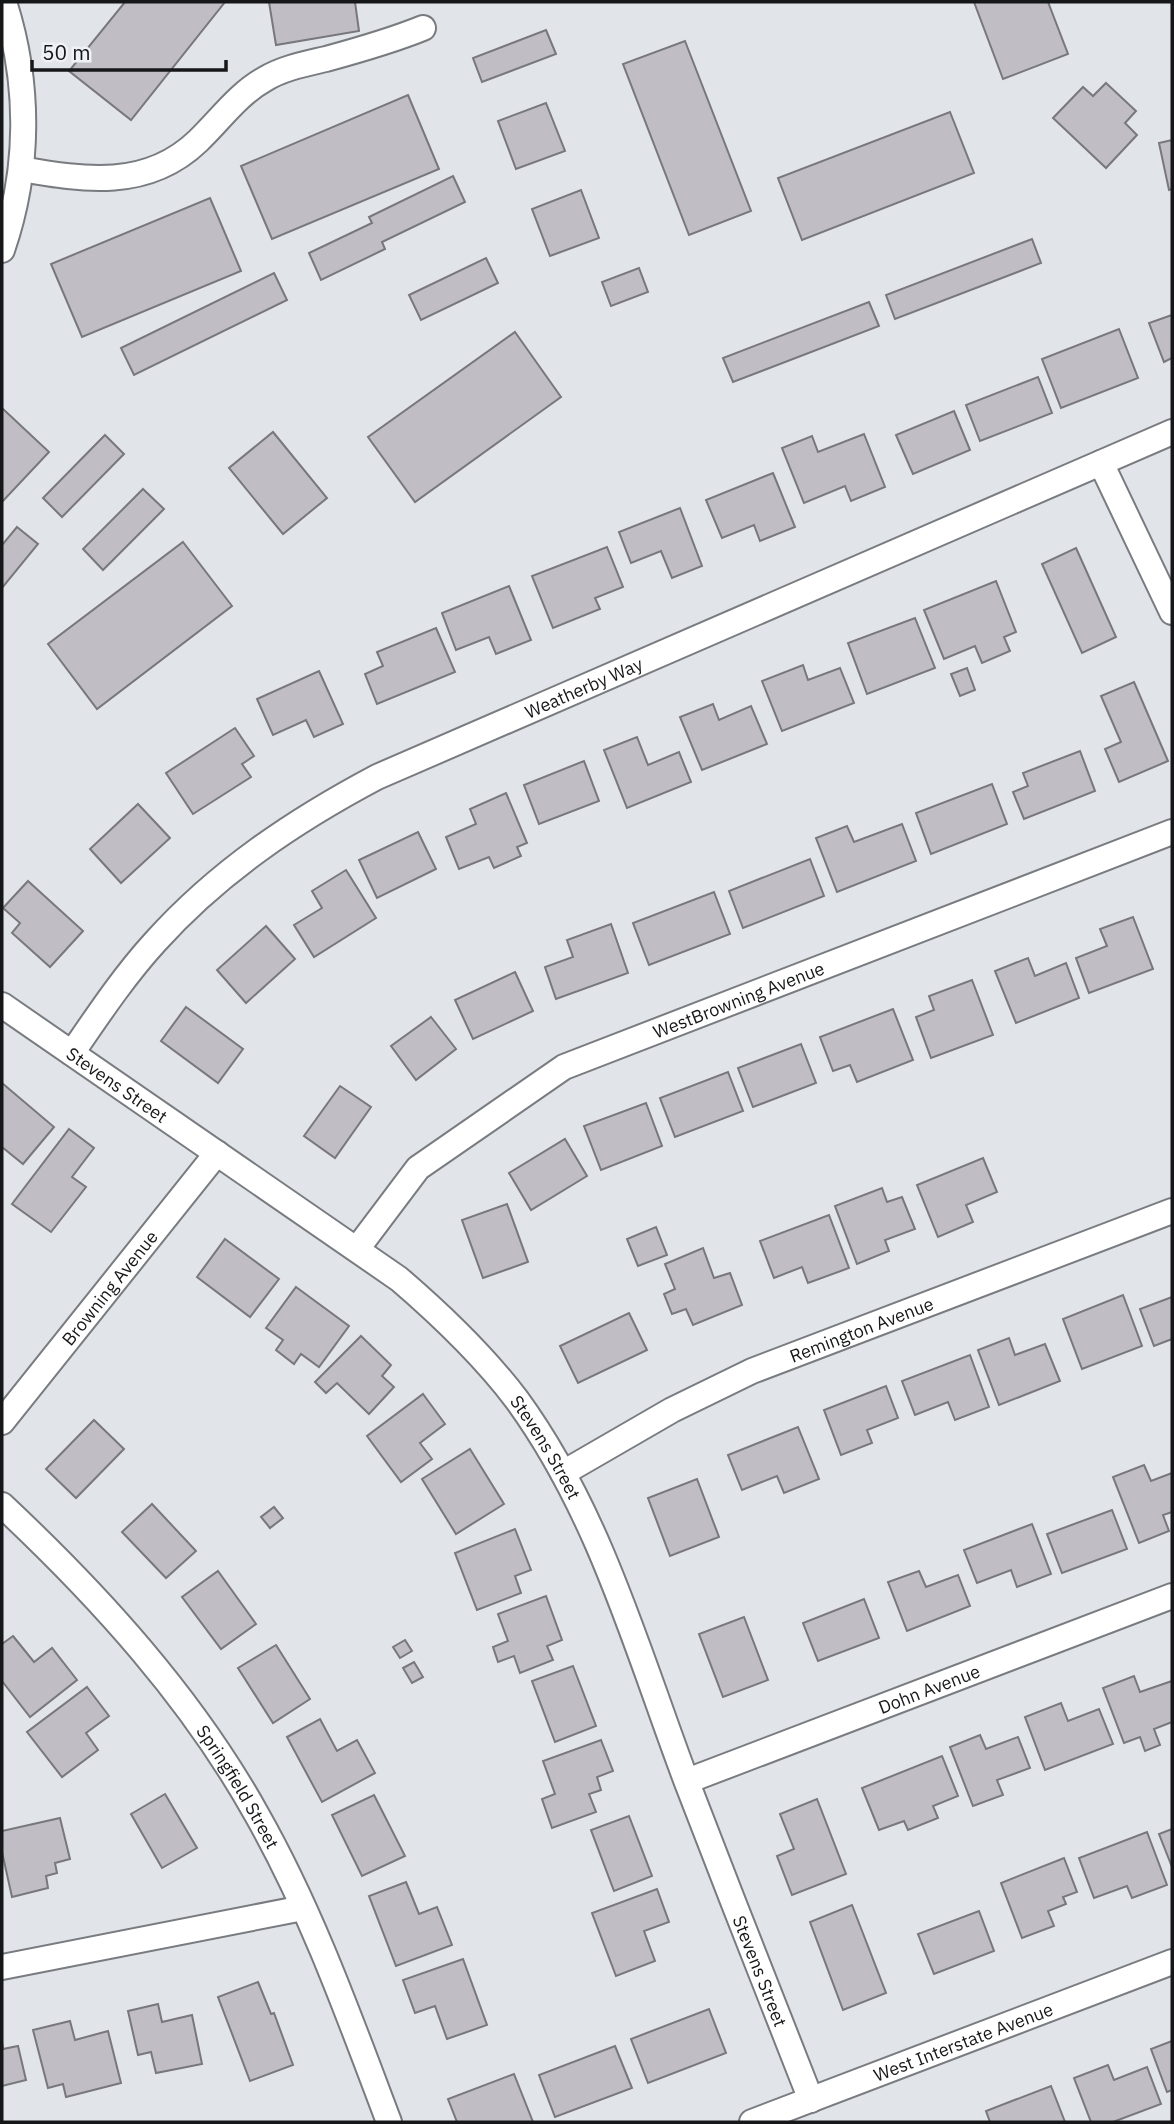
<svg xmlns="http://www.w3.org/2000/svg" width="1174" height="2124" font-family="'IBM Plex Sans',sans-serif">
<rect width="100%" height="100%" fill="#e1e4e9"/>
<g fill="#c0bec4" stroke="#78777c" stroke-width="2">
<polygon points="125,2 225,2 131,120 69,71"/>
<polygon points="269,2 355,2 359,31 276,45"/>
<polygon points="974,2 1048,2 1068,54 1003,79"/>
<polygon points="546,30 556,54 482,82 473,58"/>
<polygon points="685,41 751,211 689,235 623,64"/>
<polygon points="1106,83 1136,111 1125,123 1137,135 1106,168 1053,118 1083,87 1093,96"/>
<polygon points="408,95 439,169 272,239 241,166"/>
<polygon points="546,103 565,151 516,169 498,121"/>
<polygon points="950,112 974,173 802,240 778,178"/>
<polygon points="1172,140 1172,189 1169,190 1159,143"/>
<polygon points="453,176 465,202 382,242 385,249 321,280 309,253 372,223 369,217"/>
<polygon points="581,190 599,238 550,256 532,209"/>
<polygon points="210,198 241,271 82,337 51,264"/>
<polygon points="1032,239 1041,263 895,319 886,295"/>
<polygon points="486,258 498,283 421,320 409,295"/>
<polygon points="639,268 648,292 611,306 602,282"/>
<polygon points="274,273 287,300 134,375 121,348"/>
<polygon points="869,302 879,326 733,382 723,358"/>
<polygon points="1172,315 1172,358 1164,362 1149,323"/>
<polygon points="1119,329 1138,378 1061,408 1042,359"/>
<polygon points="515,332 561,397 415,502 368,437"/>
<polygon points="1038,377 1052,413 980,441 966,405"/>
<polygon points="2,408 49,452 2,502"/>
<polygon points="954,411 970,450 913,474 896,435"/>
<polygon points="273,432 327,498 283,534 229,468"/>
<polygon points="864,434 885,487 851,501 845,486 804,503 782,448 812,436 818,452"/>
<polygon points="105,435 124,454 62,517 43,498"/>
<polygon points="773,473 795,527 760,541 754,525 722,538 706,500"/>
<polygon points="143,489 164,509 103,570 83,549"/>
<polygon points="680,508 702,566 672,578 661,551 631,563 619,532"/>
<polygon points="17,527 38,544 2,588 2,545"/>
<polygon points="183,542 232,606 97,709 48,644"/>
<polygon points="607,547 623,587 595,598 600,609 553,628 532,576"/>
<polygon points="1076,548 1116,637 1082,653 1042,564"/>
<polygon points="996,581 1016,632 1004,637 1010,651 982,663 975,646 944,659 924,610"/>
<polygon points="509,586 531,640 496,654 489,637 456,650 442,613"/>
<polygon points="915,618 935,668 867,694 848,643"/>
<polygon points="436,628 455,672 377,704 365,674 383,666 377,652"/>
<polygon points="803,665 808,680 840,668 854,703 782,731 762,681"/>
<polygon points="967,668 975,690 960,696 951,674"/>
<polygon points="319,671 343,724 314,737 306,720 273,735 257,699"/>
<polygon points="1134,682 1168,761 1119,782 1105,749 1121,742 1101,696"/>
<polygon points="713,704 719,720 751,706 767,744 702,770 680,717"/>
<polygon points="235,728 254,756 242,764 251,777 193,814 166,773"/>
<polygon points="637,737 648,765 679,752 691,782 627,808 604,750"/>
<polygon points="1080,751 1095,791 1024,819 1013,792 1028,786 1023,773"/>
<polygon points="584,761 599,801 539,824 524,785"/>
<polygon points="992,784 1007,824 931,854 916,813"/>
<polygon points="506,793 527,843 517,847 521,856 494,868 489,857 459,869 446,837 476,824 470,809"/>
<polygon points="138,804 170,838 121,883 90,849"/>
<polygon points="902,824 916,861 837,892 816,838 847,826 854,842"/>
<polygon points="418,832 436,869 377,898 359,860"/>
<polygon points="810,859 824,896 743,928 729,891"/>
<polygon points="346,870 376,918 314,957 294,925 322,908 312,891"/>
<polygon points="28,881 83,931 50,967 12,933 20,923 3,908"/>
<polygon points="714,892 730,934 649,965 633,923"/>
<polygon points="1133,917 1153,969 1089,993 1076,958 1107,946 1100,929"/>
<polygon points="611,924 628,973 556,999 545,967 573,957 567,940"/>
<polygon points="266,926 295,959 246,1003 217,970"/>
<polygon points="1028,958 1035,976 1066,963 1079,998 1016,1023 995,971"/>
<polygon points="515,972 533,1011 473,1039 455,1000"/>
<polygon points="972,980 993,1035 931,1058 916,1017 934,1010 929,996"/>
<polygon points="186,1007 243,1049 218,1083 161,1041"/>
<polygon points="893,1009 913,1060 857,1082 850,1065 833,1071 820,1037"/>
<polygon points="431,1017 456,1049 416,1080 391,1046"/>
<polygon points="801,1044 816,1083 753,1107 738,1068"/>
<polygon points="728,1072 743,1111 675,1137 660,1098"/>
<polygon points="2,1083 54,1127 23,1164 2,1147"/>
<polygon points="340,1086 371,1107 335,1158 304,1136"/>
<polygon points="646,1103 662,1146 601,1170 584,1126"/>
<polygon points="69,1129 94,1148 72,1177 86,1187 51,1232 12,1204"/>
<polygon points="565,1139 587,1176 531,1210 509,1173"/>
<polygon points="983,1158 997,1192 966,1205 973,1222 938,1237 917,1185"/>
<polygon points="882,1188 887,1202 902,1197 915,1229 885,1240 889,1251 857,1264 835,1206"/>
<polygon points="507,1204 528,1262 483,1278 462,1220"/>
<polygon points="829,1215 849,1268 808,1283 802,1267 774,1278 760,1241"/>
<polygon points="656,1227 667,1255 638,1266 627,1239"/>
<polygon points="225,1239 279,1279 250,1317 197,1277"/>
<polygon points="703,1248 714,1278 730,1273 742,1305 693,1325 686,1309 672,1314 664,1294 675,1289 665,1264"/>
<polygon points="296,1287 349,1326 319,1367 301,1354 294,1364 276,1350 283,1340 266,1328"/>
<polygon points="1123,1295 1142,1346 1082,1369 1063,1319"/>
<polygon points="1172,1297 1172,1339 1154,1346 1140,1309"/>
<polygon points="629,1313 647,1350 578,1383 560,1346"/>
<polygon points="361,1336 391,1365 382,1376 394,1387 369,1414 337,1383 326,1393 315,1382"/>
<polygon points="1009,1338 1015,1355 1045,1344 1060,1381 999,1405 978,1350"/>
<polygon points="970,1355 989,1407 955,1420 948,1402 915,1415 902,1381"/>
<polygon points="886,1386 898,1418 867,1430 872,1443 841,1455 824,1410"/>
<polygon points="423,1394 445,1424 420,1443 432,1459 401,1482 367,1436"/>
<polygon points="94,1420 124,1449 76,1498 46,1469"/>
<polygon points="798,1427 819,1479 784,1493 777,1476 742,1490 728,1455"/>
<polygon points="470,1449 504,1504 456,1534 422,1479"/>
<polygon points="1144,1465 1151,1481 1172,1473 1172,1512 1163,1515 1169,1531 1139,1543 1113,1477"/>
<polygon points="697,1479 719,1537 670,1556 648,1498"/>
<polygon points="152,1504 196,1551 166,1578 122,1532"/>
<polygon points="274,1507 283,1518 270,1528 261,1517"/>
<polygon points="1112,1510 1127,1549 1062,1573 1047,1534"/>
<polygon points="1032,1524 1051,1574 1017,1587 1011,1570 977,1583 964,1550"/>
<polygon points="515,1529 531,1570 515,1576 521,1593 477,1610 455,1553"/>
<polygon points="218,1571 256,1624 221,1649 182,1597"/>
<polygon points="919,1571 926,1587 958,1575 970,1606 907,1631 888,1582"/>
<polygon points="546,1596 562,1640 547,1646 553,1660 520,1673 514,1656 498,1662 493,1647 508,1641 498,1614"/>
<polygon points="864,1599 879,1638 818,1661 803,1623"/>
<polygon points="744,1617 768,1680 723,1697 699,1634"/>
<polygon points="13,1636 34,1662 52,1648 77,1680 30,1717 2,1681 2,1644"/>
<polygon points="405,1640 412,1651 400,1658 393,1647"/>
<polygon points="276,1645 310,1699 273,1723 238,1668"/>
<polygon points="414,1662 423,1677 412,1683 403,1668"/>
<polygon points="573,1666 596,1726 555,1742 532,1681"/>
<polygon points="1134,1676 1140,1692 1172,1681 1172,1722 1154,1729 1160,1745 1145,1751 1140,1737 1124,1743 1103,1688"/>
<polygon points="87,1687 109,1716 86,1733 98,1750 62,1777 27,1732"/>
<polygon points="1061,1703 1068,1721 1099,1709 1113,1744 1045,1770 1025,1717"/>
<polygon points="320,1719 337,1751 357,1740 375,1773 322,1802 287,1737"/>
<polygon points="980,1735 986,1749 1018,1737 1030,1768 997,1780 1003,1795 973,1806 950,1747"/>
<polygon points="601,1740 613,1771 597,1777 601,1790 589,1794 596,1812 552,1828 542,1799 555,1794 543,1761"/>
<polygon points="942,1756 958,1796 933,1806 938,1818 908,1830 904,1821 879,1830 862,1788"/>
<polygon points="165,1794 197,1848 162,1868 131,1814"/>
<polygon points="374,1795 405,1856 362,1876 332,1815"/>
<polygon points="817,1799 846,1874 792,1895 777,1856 794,1849 780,1814"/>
<polygon points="629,1816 652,1876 614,1891 591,1830"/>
<polygon points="60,1818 70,1859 55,1863 57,1873 46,1876 48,1888 12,1897 2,1852 2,1831"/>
<polygon points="1172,1829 1172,1867 1159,1834"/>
<polygon points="1147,1832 1167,1885 1132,1898 1127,1886 1094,1898 1079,1858"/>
<polygon points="1064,1858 1077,1892 1063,1897 1066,1904 1048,1911 1054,1926 1022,1938 1001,1883"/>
<polygon points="406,1882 419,1914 437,1907 452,1945 396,1966 369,1896"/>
<polygon points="657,1889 669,1922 644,1931 655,1961 616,1976 592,1913"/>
<polygon points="852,1905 886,1993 843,2010 810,1922"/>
<polygon points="979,1911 994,1951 934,1974 918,1934"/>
<polygon points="463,1959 487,2025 447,2039 435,2006 415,2013 403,1980"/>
<polygon points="258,1982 271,2014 274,2013 293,2065 250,2081 218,1997"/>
<polygon points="158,2004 162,2022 192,2015 202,2064 156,2073 151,2052 138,2055 128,2011"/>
<polygon points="709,2009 726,2053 648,2083 631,2039"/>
<polygon points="70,2021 75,2040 108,2031 121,2083 66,2097 63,2084 48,2088 33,2030"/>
<polygon points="1172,2041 1172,2090 1167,2092 1151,2049"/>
<polygon points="2,2042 3,2049 18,2046 26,2080 2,2086"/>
<polygon points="615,2046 632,2088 555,2117 539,2075"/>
<polygon points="1108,2065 1114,2080 1147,2067 1161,2104 1113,2122 1091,2122 1074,2078"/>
<polygon points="514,2074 533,2122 457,2122 448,2099"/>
<polygon points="1051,2086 1065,2122 990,2122 986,2111"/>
</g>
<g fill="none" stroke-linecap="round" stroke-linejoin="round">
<defs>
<g id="minor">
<path d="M21,169C84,180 147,190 198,141C220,120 238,94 265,79C283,68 305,64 326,59C359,50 391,41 423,28"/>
<path d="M2,250C30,169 30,83 4,2"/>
<polyline points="1101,463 1172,612"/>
<path id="s1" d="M2,1005L399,1279C442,1316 483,1355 517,1400C600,1514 637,1650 686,1780C727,1887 769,1993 811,2100"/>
<path id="s2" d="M72,1053C98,1015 124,976 155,942C218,872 294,821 377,777L1172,432"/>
<path id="s3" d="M357,1249L418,1168L564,1067L1172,832"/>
<path id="s4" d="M2,1422L217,1153"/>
<path id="s5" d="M563,1473L672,1410L752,1371L1172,1211"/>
<path id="s6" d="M2,1505C99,1596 192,1698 257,1815C312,1912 350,2019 389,2122"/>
<path id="s7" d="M687,1781L1172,1596"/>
<polyline points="2,1967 303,1908"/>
<path id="s8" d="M752,2122L1172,1962"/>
</g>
</defs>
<use href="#minor" stroke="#787b7f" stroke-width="28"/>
<use href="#minor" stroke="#fff" stroke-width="24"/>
</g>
<g text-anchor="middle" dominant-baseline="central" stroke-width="5" stroke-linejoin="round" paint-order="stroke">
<g font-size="18" fill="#161719" stroke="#eef1f7">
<text stroke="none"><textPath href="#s2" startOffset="642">Weatherby Way</textPath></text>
<text stroke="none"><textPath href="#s3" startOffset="466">WestBrowning Avenue</textPath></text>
<text stroke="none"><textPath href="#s1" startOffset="140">Stevens Street</textPath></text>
<text stroke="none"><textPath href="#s4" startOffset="172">Browning Avenue</textPath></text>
<text stroke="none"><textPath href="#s5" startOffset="332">Remington Avenue</textPath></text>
<text stroke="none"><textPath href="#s1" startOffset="707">Stevens Street</textPath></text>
<text stroke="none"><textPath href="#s7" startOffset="259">Dohn Avenue</textPath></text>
<text stroke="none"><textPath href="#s6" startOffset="369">Springfield Street</textPath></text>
<text stroke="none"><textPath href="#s1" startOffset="1274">Stevens Street</textPath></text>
<text stroke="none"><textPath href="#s8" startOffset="226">West Interstate Avenue</textPath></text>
</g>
</g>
<rect width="1174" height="2124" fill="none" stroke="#161719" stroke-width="7"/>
<path d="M32 60v10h194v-10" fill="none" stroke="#161719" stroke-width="3.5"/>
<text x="42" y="60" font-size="21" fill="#161719" stroke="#eef1f7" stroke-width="5" paint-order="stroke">50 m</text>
</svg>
